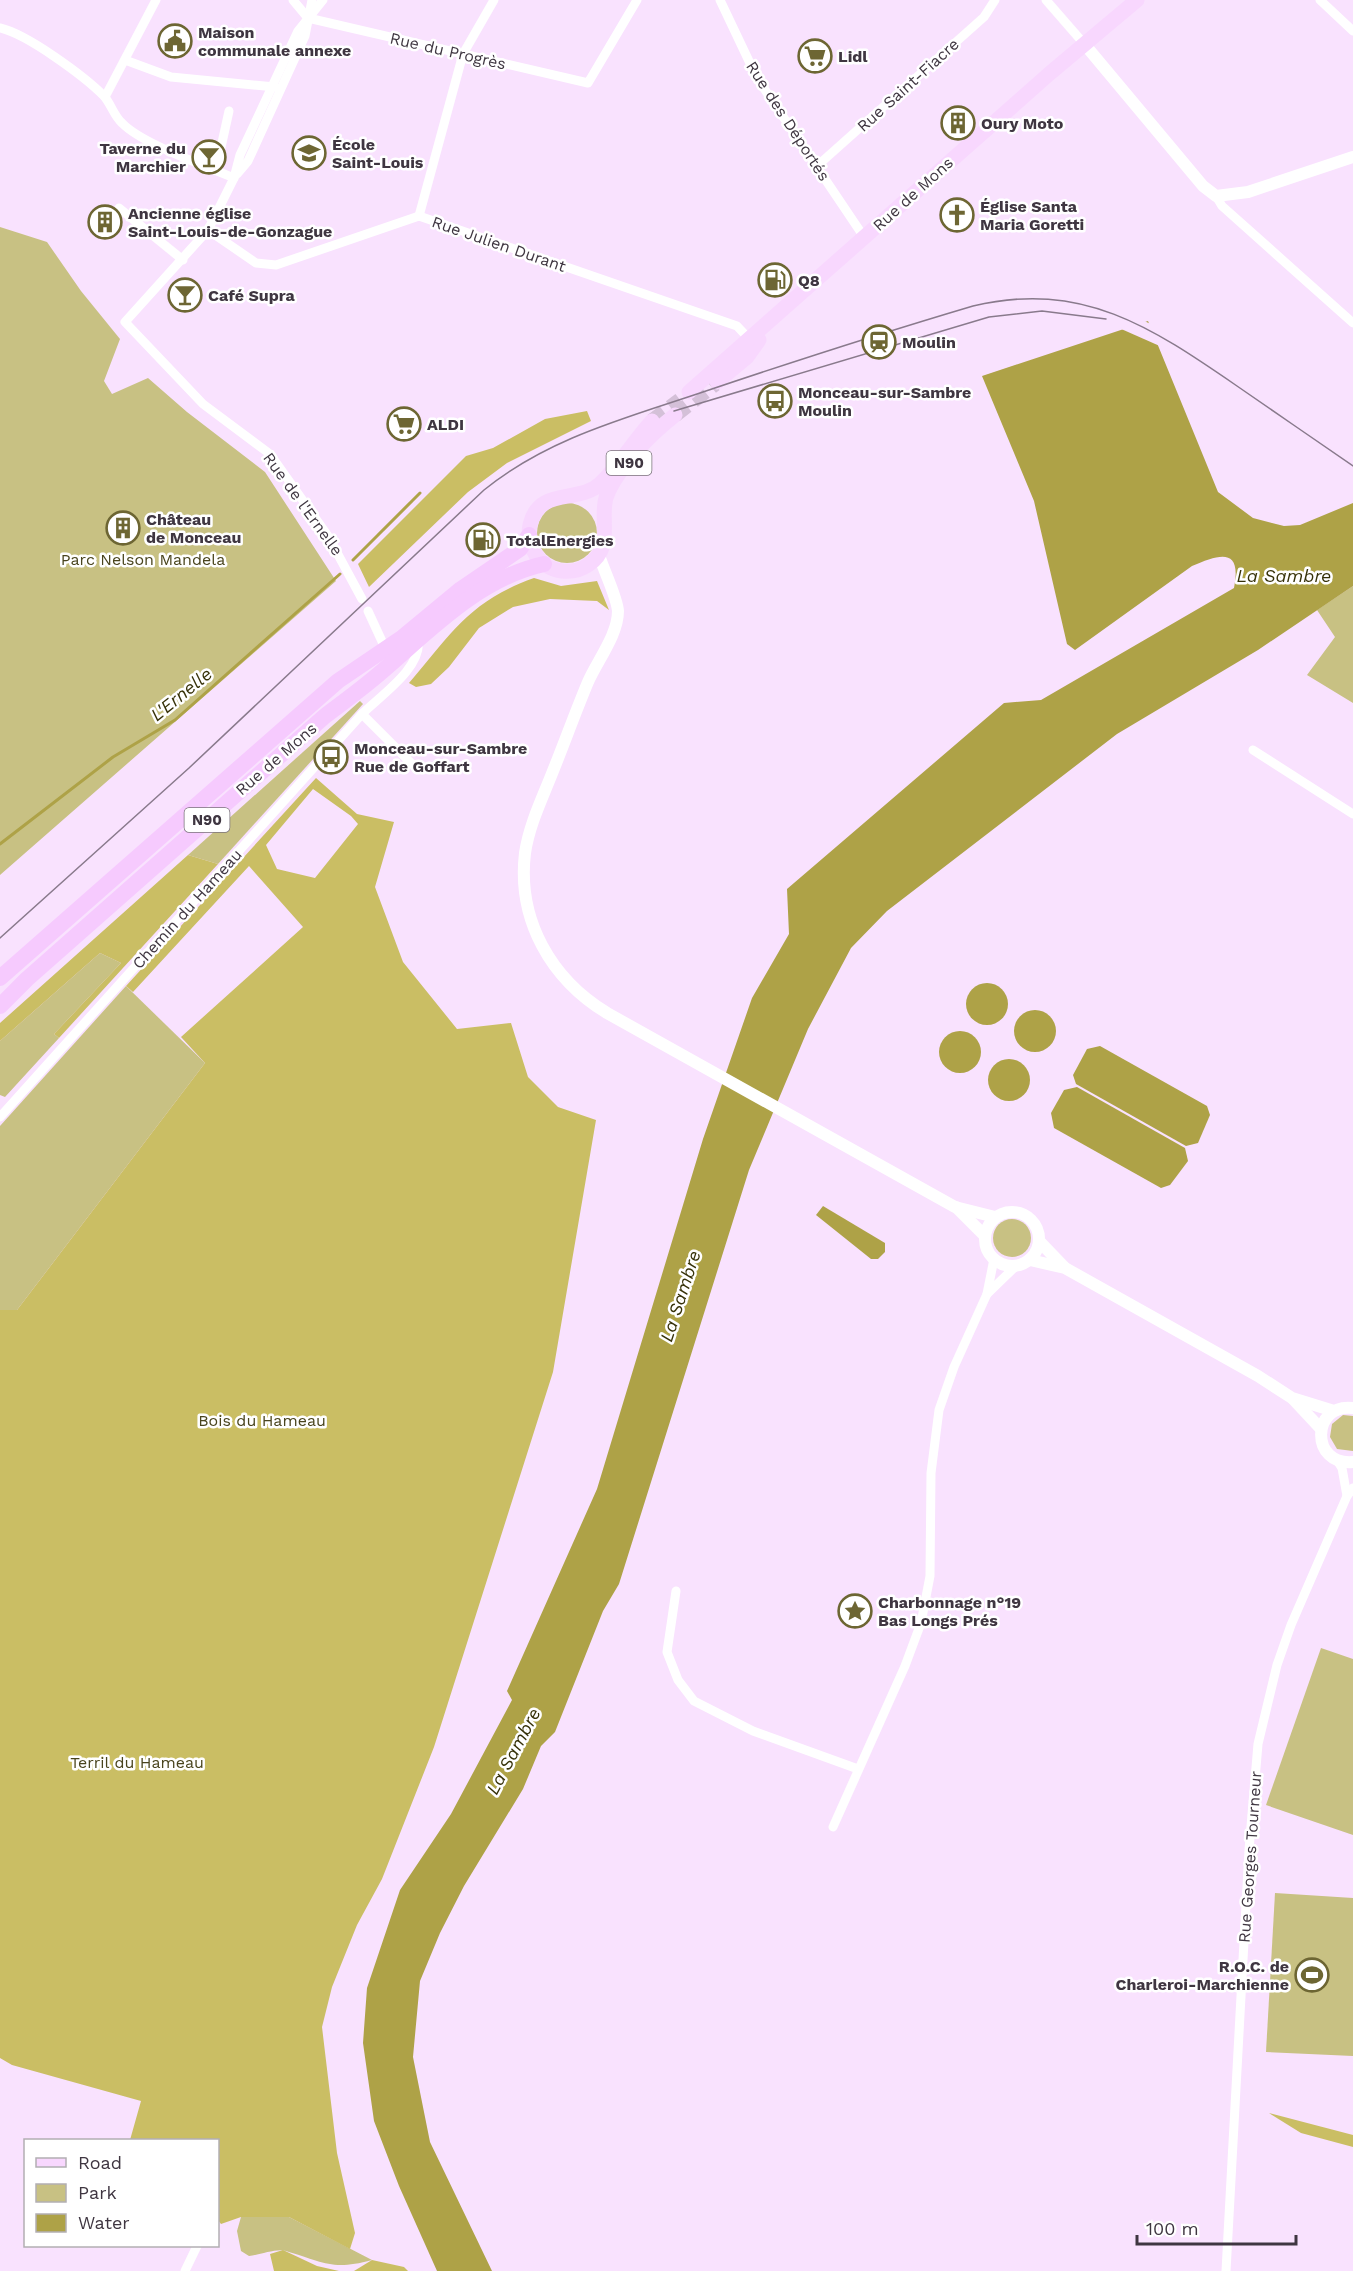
<svg xmlns="http://www.w3.org/2000/svg" width="1353" height="2271" font-family="'Work Sans',sans-serif">
<rect width="100%" height="100%" fill="#f9e2fe"/>
<g fill="#c8c183">
<polygon points="0,227 47,242 81,291 120,339 104,381 112,394 148,378 187,412 265,472 336,581 0,875"/>
<circle cx="567" cy="533" r="30"/>
<polygon points="1353,586 1353,703 1307,675 1335,637 1317,610"/>
<polygon points="360,701 363,704 218,864 188,855"/>
<polygon points="100,953 121,963 54,1034 59,1038 5,1097 0,1095 0,1041"/>
<polygon points="126,986 205,1063 17,1310 0,1310 0,1126"/>
<circle cx="1012" cy="1238" r="19"/>
<polygon points="1343,1415 1353,1416 1353,1451 1337,1449 1330,1437 1332,1424"/>
<polygon points="1321,1648 1353,1659 1353,1835 1266,1805"/>
<polygon points="1275,1893 1353,1898 1353,2056 1266,2052"/>
<path d="M241,2217H289L372,2260C332,2271 323,2262 286,2251C277,2248 259,2255 249,2256L241,2251L237,2231Z"/>
</g>
<g fill="#cabe64" fill-rule="evenodd">
<polygon points="587,411 591,421 507,463 468,492 369,587 358,564 466,456 493,448 545,419"/>
<path d="M534,578L561,586L597,581L609,610L597,601L550,599L513,607L479,628L449,667L431,684L416,687L409,683C451,634 469,601 534,578Z"/>
<path d="M316,778L357,814L394,822L375,887L403,962L457,1029L511,1023L528,1077L558,1107L596,1120L553,1372L434,1747L382,1879L357,1925L332,1987L322,2027L337,2153L355,2233L350,2249L289,2217H241L221,2224L218,2220V2140H130L141,2101L12,2065L0,2058V1310H17L205,1063L181,1037L303,927L249,866L133,992L126,986ZM313,789L351,816L358,824L315,878L277,869L266,845Z"/>
<polygon points="188,855 218,864 59,1038 54,1034 121,963 100,953 0,1041 0,1023"/>
<polygon points="1269,2113 1353,2135 1353,2147 1301,2133"/>
<polygon points="283,2250 317,2266 339,2271 274,2271 270,2254"/>
<polygon points="372,2260 404,2267 408,2271 354,2271"/>
</g>
<g fill="#aea247">
<path d="M1148,321L1218,492L1253,518L1284,526L1300,525L1353,503V586L1258,650L1117,734L887,911L851,948L808,1029L749,1170L619,1584L603,1611L555,1732L541,1746L523,1789L464,1886L440,1933L420,1981L413,2057L430,2142L492,2271H437L399,2186L374,2121L363,2043L367,1988L400,1890L451,1814L512,1700L507,1691L597,1489L703,1139L752,998L789,934L787,889L1004,703L1041,700L1234,588C1242,547 1220,554 1192,566L1075,650L1067,644L1034,501L982,376Z"/>
<circle cx="987" cy="1004" r="21"/>
<circle cx="1035" cy="1031" r="21"/>
<circle cx="960" cy="1052" r="21"/>
<polygon points="1100,1046 1207,1106 1210,1115 1198,1143 1186,1146 1076,1084 1073,1075 1087,1049"/>
<circle cx="1009" cy="1080" r="21"/>
<polygon points="1077,1087 1185,1148 1188,1161 1170,1185 1161,1188 1054,1128 1051,1113 1064,1090"/>
<polygon points="823,1206 885,1243 885,1252 878,1259 871,1259 816,1215"/>
</g>
<polygon fill="#f9e2fe" points="1142,320 1153,325 1162,347 1119,328"/>
<g fill="none" stroke-linecap="round" stroke-linejoin="round">
<g stroke="#aea247" stroke-width="3">
<polyline points="353,560 420,493"/>
<polyline points="0,844 113,757 175,720 340,574"/>
</g>
<g stroke="#d4c0d8" stroke-width="15" stroke-dasharray="15 8" stroke-linecap="butt">
<polyline points="675,415 715,384"/>
<polyline points="652,421 680,400"/>
</g>
<g stroke="#fff" stroke-width="9">
<polyline points="293,0 308,18"/>
<polyline points="323,0 298,31 240,155 234,178 208,230 125,322 203,404 270,454 328,536 362,599"/>
<polyline points="720,0 757,78 864,237"/>
<polyline points="1046,0 1086,46"/>
<polyline points="1320,0 1353,31"/>
<polyline points="308,18 588,83 637,0"/>
<path d="M0,28C27,34 84,76 104,96C111,104 114,116 122,123C142,144 206,166 234,178"/>
<polyline points="125,60 171,77 275,87"/>
<polyline points="105,97 156,0"/>
<polyline points="817,166 984,17 995,0"/>
<polyline points="216,170 229,111"/>
<polyline points="237,174 248,161 305,36 312,0"/>
<polyline points="1216,196 1222,206 1353,323"/>
<polyline points="119,208 183,260"/>
<polyline points="419,216 463,54 494,0"/>
<polyline points="208,230 256,263 276,265 419,216 737,326 752,342"/>
<polyline points="368,611 386,650"/>
<polyline points="362,714 414,766"/>
<polyline points="1253,750 1353,814"/>
<path d="M0,1117L362,714C380,696 423,667 418,640"/>
<polyline points="987,1294 1016,1266"/>
<polyline points="1337,1460 1342,1468 1347,1496"/>
<polyline points="676,1591 667,1652 678,1680 694,1701 753,1731 858,1769"/>
<polyline points="833,1827 905,1666 921,1623 930,1576 931,1473 939,1410 954,1367 987,1294 994,1259"/>
<polyline points="185,2271 197,2246"/>
<polyline points="1226,2271 1249,1850 1258,1744 1277,1665 1291,1625 1347,1496 1353,1488"/>
</g>
<g stroke="#fff" stroke-width="12">
<polyline points="1086,46 1203,186 1216,196 1248,192 1353,157"/>
<path d="M599,555C604,571 617,597 618,611C618,635 597,661 588,682C575,713 564,744 551,776C541,801 529,826 525,853C517,920 551,979 607,1013L955,1207L995,1217"/>
<polyline points="956,1207 985,1236"/>
<circle cx="1012" cy="1239" r="27"/>
<polyline points="1040,1242 1064,1267"/>
<polyline points="1030,1260 1065,1268 1258,1376 1292,1398 1334,1411"/>
<polyline points="1293,1399 1321,1429"/>
<path d="M1353,1408C1311,1403 1310,1466 1353,1462"/>
</g>
<g stroke="#f8d7fe" stroke-width="15">
<polyline points="717,382 747,357 759,340"/>
<polyline points="689,392 1049,74 1137,0"/>
<path d="M652,421C634,441 619,466 600,484C578,504 539,486 530,525C528,535 530,546 536,555C542,564 552,570 562,571C571,572 581,570 588,565C617,546 596,515 609,490C624,461 650,435 675,415"/>
</g>
<g stroke="#f6cafe" stroke-width="16">
<polyline points="0,978 338,681 403,637 461,589 520,549 529,535"/>
<path d="M0,1006L27,979L325,716C346,700 367,685 387,667C434,626 481,578 544,564"/>
</g>
<g stroke="#897a8c" stroke-width="1.5">
<polyline points="674,411 989,317 1042,311 1106,319"/>
<path d="M0,938L189,768L484,490C548,438 626,418 703,392C792,362 882,333 973,306C1082,280 1151,327 1237,386C1276,413 1314,439 1353,466"/>
</g>
</g>
<defs>
<symbol id="civic-ring" viewBox="-11 -11 22 22"><circle r="9.5" fill="#fff" stroke="#6d6633" stroke-width="1.5"/><path d="M-.6-6.5H3V-4.5H.6V-3L4-1V1h2V6H-6V1h2V-1L-.6-3ZM-1.2 2.5V6h2.4V2.5Z" fill="#6d6633"/></symbol>
<symbol id="supermarket-ring" viewBox="-11 -11 22 22"><circle r="9.5" fill="#fff" stroke="#6d6633" stroke-width="1.5"/><path d="M-6-5.5h2.5l.6 2H6L4.5 2H-2.5L-4.4-4H-6ZM-1.5 3.2a1.3 1.3 0 1 0 .1 0ZM3 3.2a1.3 1.3 0 1 0 .1 0Z" fill="#6d6633"/></symbol>
<symbol id="building-ring" viewBox="-11 -11 22 22"><circle r="9.5" fill="#fff" stroke="#6d6633" stroke-width="1.5"/><path d="M-4-6H4V6H1V3H-1V6H-4ZM-2.5-4.3h1.7v1.8h-1.7ZM.8-4.3h1.7v1.8H.8ZM-2.5-1h1.7V.8h-1.7ZM.8-1h1.7V.8H.8Z" fill="#6d6633"/></symbol>
<symbol id="school-ring" viewBox="-11 -11 22 22"><circle r="9.5" fill="#fff" stroke="#6d6633" stroke-width="1.5"/><path d="M0-5L7-2L0 1L-7-2ZM-4 1L0 2.5L4 1V4Q0 6-4 4Z" fill="#6d6633"/></symbol>
<symbol id="bar-ring" viewBox="-11 -11 22 22"><circle r="9.5" fill="#fff" stroke="#6d6633" stroke-width="1.5"/><path d="M-6-5H6L.8 .8V4.5H3.5V6h-7V4.5H-.8V.8Z" fill="#6d6633"/></symbol>
<symbol id="church-ring" viewBox="-11 -11 22 22"><circle r="9.5" fill="#fff" stroke="#6d6633" stroke-width="1.5"/><path d="M-1.2-6h2.4v3.5h3.3v2.4h-3.3V6h-2.4V-.1h-3.3v-2.4h3.3Z" fill="#6d6633"/></symbol>
<symbol id="fuel-ring" viewBox="-11 -11 22 22"><circle r="9.5" fill="#fff" stroke="#6d6633" stroke-width="1.5"/><path d="M-5.5-6h7V0h2V4h1.3V-2.5L3-4.5l.8-.8L6-3V5H2.5V1h-1V6h-7ZM-4.2-4.7v3.2H.2V-4.7Z" fill="#6d6633"/></symbol>
<symbol id="station-ring" viewBox="-11 -11 22 22"><circle r="9.5" fill="#fff" stroke="#6d6633" stroke-width="1.5"/><path d="M-3-6H3Q5-6 5-4V2Q5 4 3 4L4.5 6H3L1.5 4h-3L-3 6H-4.5L-3 4Q-5 4-5 2V-4Q-5-6-3-6ZM-3.5-4v3h7v-3ZM-3.5 1v1.5H-2V1ZM2 1v1.5H3.5V1Z" fill="#6d6633"/></symbol>
<symbol id="bus-ring" viewBox="-11 -11 22 22"><circle r="9.5" fill="#fff" stroke="#6d6633" stroke-width="1.5"/><path d="M-5-6H5V4H4V6H2V4H-2V6H-4V4H-5ZM-3.5-4V0h7V-4ZM-3.5 1.2v1.5H-2V1.2ZM2 1.2v1.5H3.5V1.2Z" fill="#6d6633"/></symbol>
<symbol id="sight-ring" viewBox="-11 -11 22 22"><circle r="9.5" fill="#fff" stroke="#6d6633" stroke-width="1.5"/><path d="M0-6L1.8-2.2L6-1.7L2.9 1.2L3.7 5.4L0 3.3L-3.7 5.4L-2.9 1.2L-6-1.7L-1.8-2.2Z" fill="#6d6633"/></symbol>
<symbol id="stadium-ring" viewBox="-11 -11 22 22"><circle r="9.5" fill="#fff" stroke="#6d6633" stroke-width="1.5"/><path d="M0-5a6.5 5 0 1 0 0 10a6.5 5 0 1 0 0-10ZM-3.5-1.8h7v3.6h-7Z" fill="#6d6633"/></symbol>
</defs>
<g fill-rule="evenodd">
<use href="#civic-ring" x="156" y="22" width="38" height="38"/>
<use href="#supermarket-ring" x="796" y="37" width="38" height="38"/>
<use href="#building-ring" x="939" y="104" width="38" height="38"/>
<use href="#school-ring" x="290" y="134" width="38" height="38"/>
<use href="#bar-ring" x="190" y="138" width="38" height="38"/>
<use href="#church-ring" x="938" y="196" width="38" height="38"/>
<use href="#building-ring" x="86" y="203" width="38" height="38"/>
<use href="#fuel-ring" x="756" y="261" width="38" height="38"/>
<use href="#bar-ring" x="166" y="276" width="38" height="38"/>
<use href="#station-ring" x="860" y="323" width="38" height="38"/>
<use href="#bus-ring" x="756" y="382" width="38" height="38"/>
<use href="#supermarket-ring" x="385" y="405" width="38" height="38"/>
<use href="#building-ring" x="104" y="509" width="38" height="38"/>
<use href="#fuel-ring" x="464" y="521" width="38" height="38"/>
<use href="#bus-ring" x="312" y="738" width="38" height="38"/>
<use href="#sight-ring" x="836" y="1592" width="38" height="38"/>
<use href="#stadium-ring" x="1293" y="1956" width="38" height="38"/>
</g>
<g text-anchor="middle" dominant-baseline="central" stroke-width="5" stroke-linejoin="round" paint-order="stroke">
<g fill="#fff" stroke="#79727a" stroke-width="1.5">
<rect x="606.5" y="451" width="45" height="24" rx="4.5"/>
<rect x="184.5" y="808" width="45" height="24" rx="4.5"/>
</g>
<g font-size="15" font-weight="bold" fill="#3f3641">
<text x="629" y="463">N90</text>
<text x="207" y="820">N90</text>
</g>
<g font-size="16" font-weight="bold" fill="#3f3641" stroke="#fff" text-anchor="start">
<text x="198" y="32">Maison<tspan x="198" dy="18">communale annexe</tspan></text>
<text x="838" y="56">Lidl</text>
<text x="981" y="123">Oury Moto</text>
<text x="332" y="144">École<tspan x="332" dy="18">Saint-Louis</tspan></text>
<text x="186" y="148" text-anchor="end">Taverne du<tspan x="186" dy="18">Marchier</tspan></text>
<text x="980" y="206">Église Santa<tspan x="980" dy="18">Maria Goretti</tspan></text>
<text x="128" y="213">Ancienne église<tspan x="128" dy="18">Saint-Louis-de-Gonzague</tspan></text>
<text x="798" y="280">Q8</text>
<text x="208" y="295">Café Supra</text>
<text x="902" y="342">Moulin</text>
<text x="798" y="392">Monceau-sur-Sambre<tspan x="798" dy="18">Moulin</tspan></text>
<text x="427" y="424">ALDI</text>
<text x="146" y="519">Château<tspan x="146" dy="18">de Monceau</tspan></text>
<text x="506" y="540">TotalEnergies</text>
<text x="354" y="748">Monceau-sur-Sambre<tspan x="354" dy="18">Rue de Goffart</tspan></text>
<text x="878" y="1602">Charbonnage n°19<tspan x="878" dy="18">Bas Longs Prés</tspan></text>
<text x="1289" y="1966" text-anchor="end">R.O.C. de<tspan x="1289" dy="18">Charleroi-Marchienne</tspan></text>
</g>
<g font-size="16" fill="#3f3641" stroke="#fff">
<text transform="translate(448 51) rotate(13)">Rue du Progrès</text>
<text transform="translate(908 85) rotate(-42)">Rue Saint-Fiacre</text>
<text transform="translate(788 121) rotate(57)">Rue des Déportés</text>
<text transform="translate(913 194) rotate(-42)">Rue de Mons</text>
<text transform="translate(499 244) rotate(19)">Rue Julien Durant</text>
<text transform="translate(303 504) rotate(54)">Rue de l'Ernelle</text>
<text transform="translate(276 759) rotate(-41)">Rue de Mons</text>
<text transform="translate(187 909) rotate(-48)">Chemin du Hameau</text>
<text transform="translate(1250 1857) rotate(-86)">Rue Georges Tourneur</text>
</g>
<g font-size="16" fill="#49441d" stroke="#fff">
<text x="143" y="559">Parc Nelson Mandela</text>
<text x="262" y="1420">Bois du Hameau</text>
<text x="137" y="1762">Terril du Hameau</text>
</g>
<g font-size="18" font-style="italic" fill="#363108" stroke="#fff">
<text x="1284" y="575">La Sambre</text>
<text transform="translate(181 694) rotate(-39)">L'Ernelle</text>
<text transform="translate(680 1296) rotate(-72)">La Sambre</text>
<text transform="translate(513 1751) rotate(-62)">La Sambre</text>
</g>
</g>
<rect x="24" y="2139" width="195" height="108" fill="#ffffff" stroke="#b2afb3" stroke-width="1.5"/>
<rect x="36" y="2158" width="30" height="9" fill="#f8d7fe" stroke="#b2afb3" stroke-width="1.5"/>
<text x="78" y="2169" font-size="18" fill="#3f3641">Road</text>
<rect x="36" y="2184" width="30" height="18" fill="#c8c183" stroke="#b2afb3" stroke-width="1.5"/>
<text x="78" y="2199" font-size="18" fill="#3f3641">Park</text>
<rect x="36" y="2214" width="30" height="18" fill="#aea247" stroke="#b2afb3" stroke-width="1.5"/>
<text x="78" y="2229" font-size="18" fill="#3f3641">Water</text>
<path d="M1137 2235v9h159v-9" fill="none" stroke="#3f3641" stroke-width="3"/>
<text x="1146" y="2235" font-size="18" fill="#3f3641" stroke="#ffffff" stroke-width="4.5" paint-order="stroke">100 m</text>
</svg>
